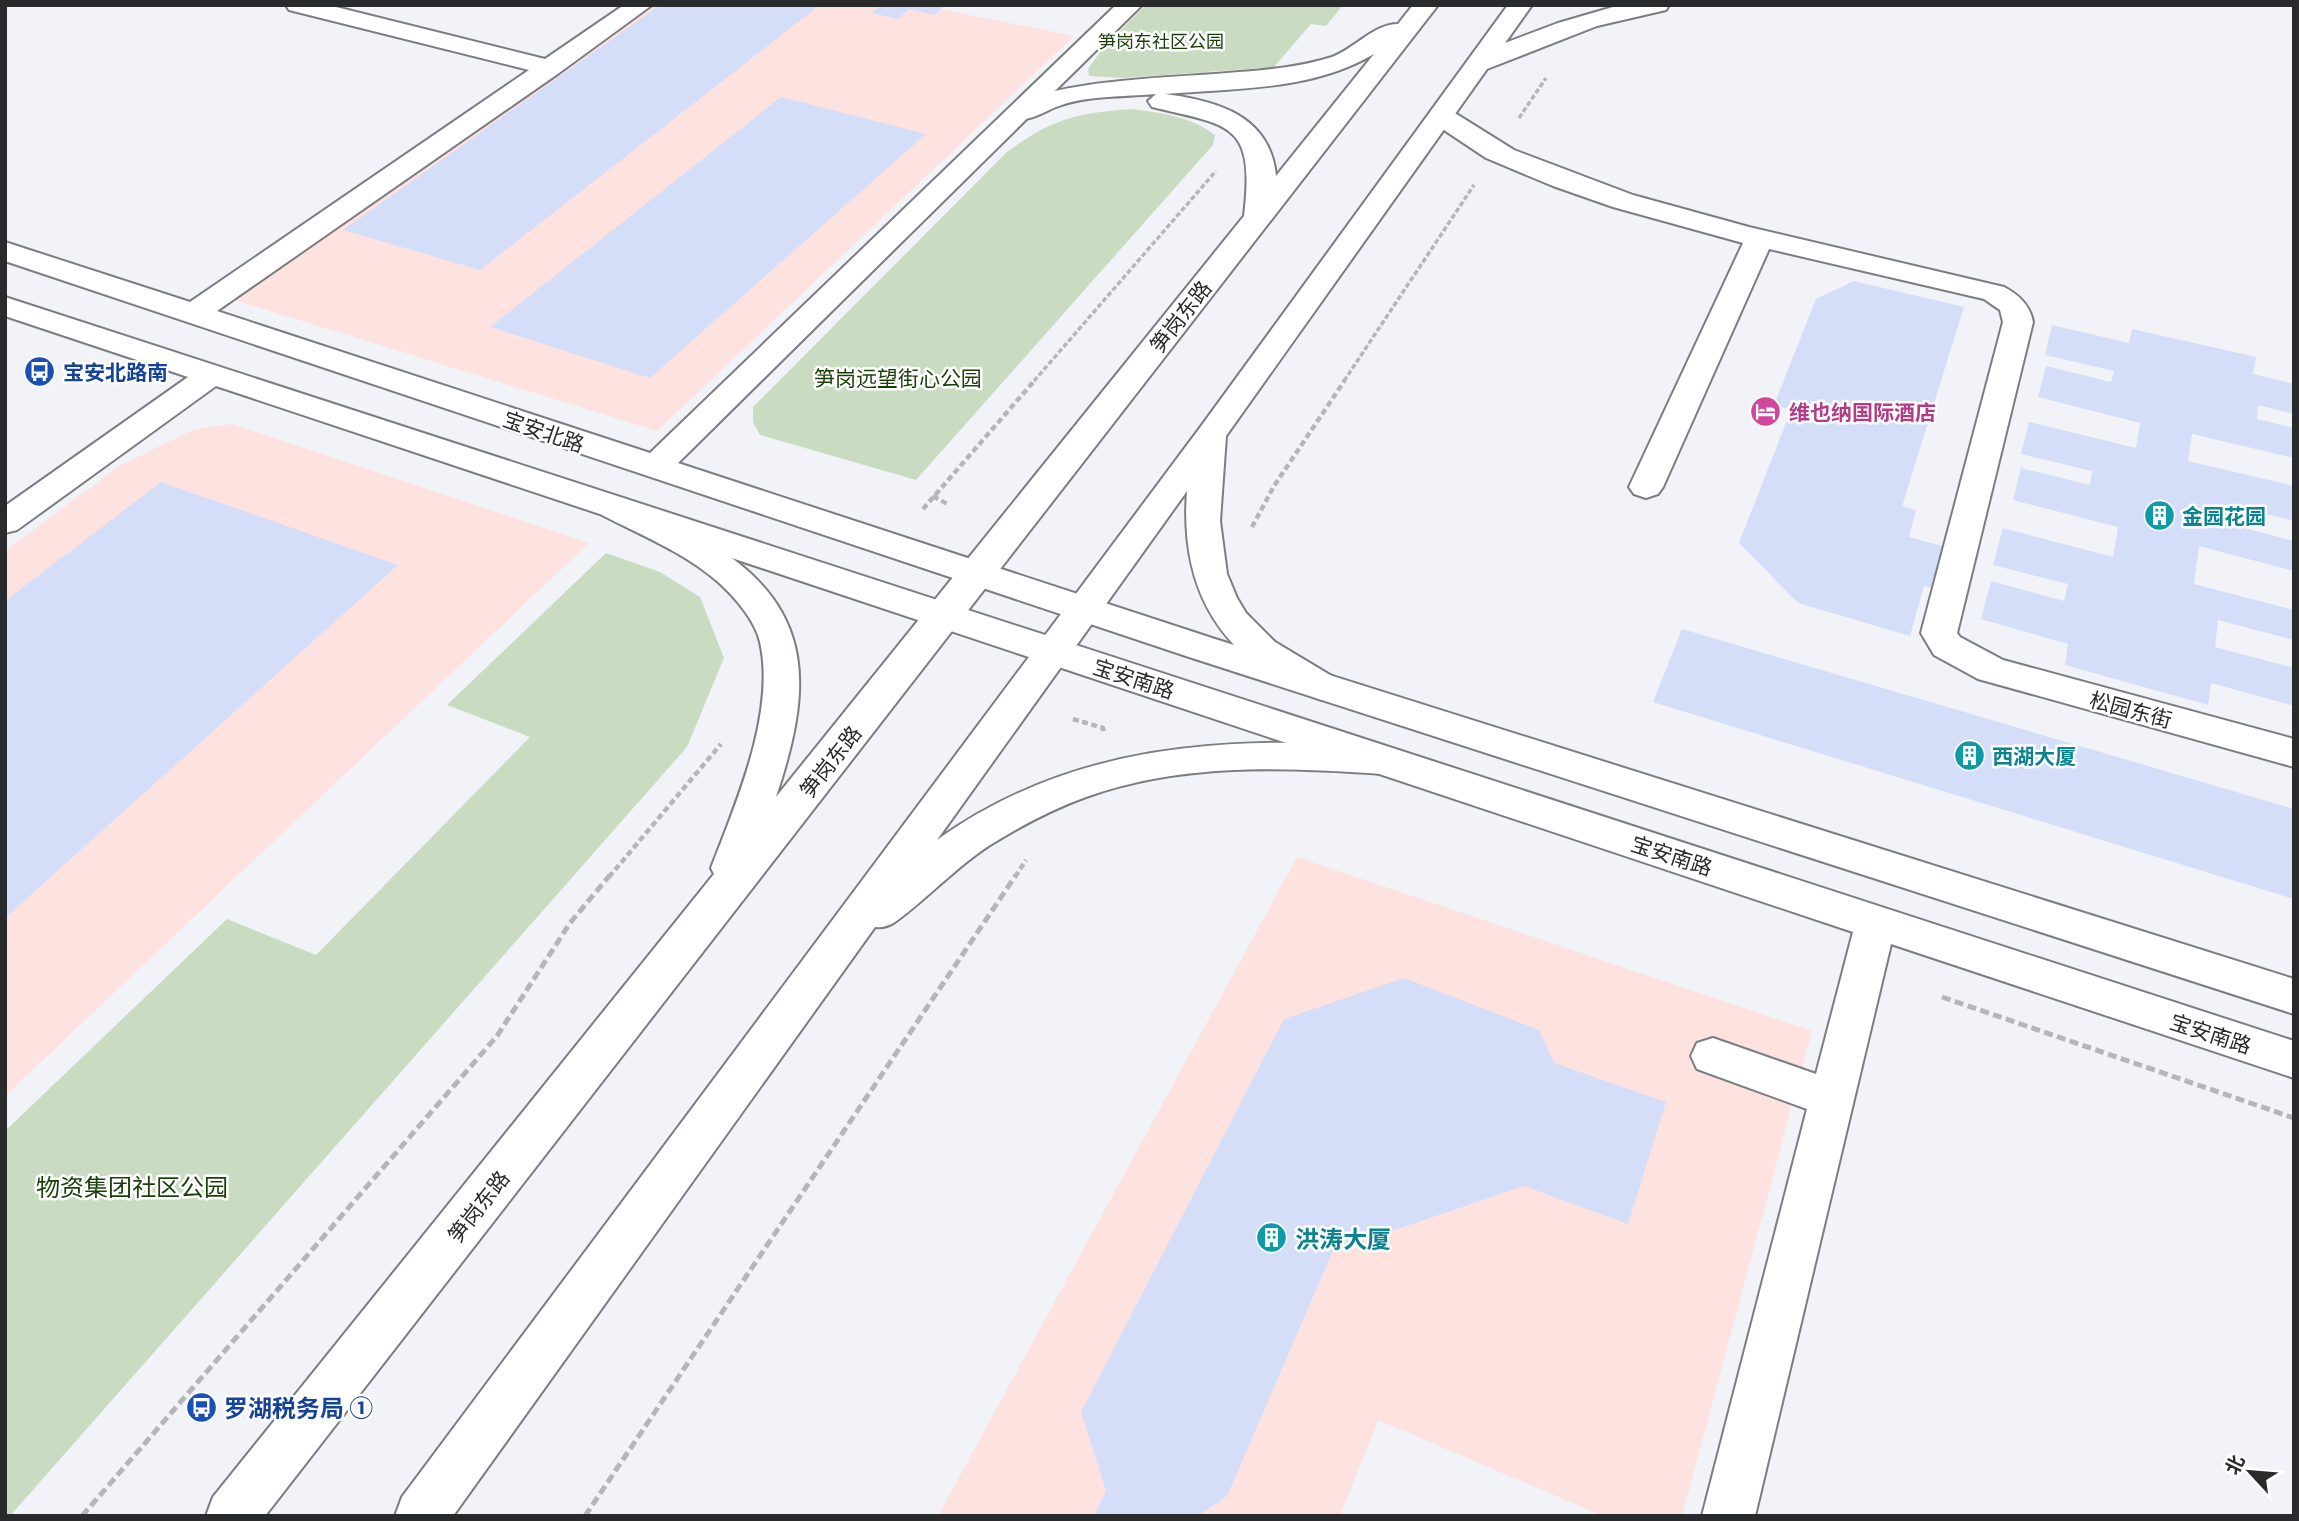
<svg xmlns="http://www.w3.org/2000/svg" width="2299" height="1521" font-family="'Exo 2','Noto Sans SC',sans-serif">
<rect width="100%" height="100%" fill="#f1f3f8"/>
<g fill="#fde2e0">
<polygon points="641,5 921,5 1074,36 657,431 228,298"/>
<polygon points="232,424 589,543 5,1096 5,551 119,466 195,429"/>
<polygon points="1297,857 1812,1031 1682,1516 1603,1516 1378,1420 1340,1516 938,1516"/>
</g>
<g fill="#c9dcc2">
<polygon points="1146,5 1343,5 1326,26 1311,24 1274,67 1123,78 1089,76 1088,69 1103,48"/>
<path d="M1131,109C1162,113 1190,116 1215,135L1213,145L916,480L760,435L753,422V407L1007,152C1052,119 1076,113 1131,109Z"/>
<polygon points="606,553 660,572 700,597 724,658 687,747 10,1516 5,1516 5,1131 227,919 316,955 530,737 447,705"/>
</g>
<g fill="#d5def8">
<polygon points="660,5 820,5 480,270 343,230"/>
<polygon points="881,5 945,5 934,15 909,9 898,19 872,13"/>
<polygon points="781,97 926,134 650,378 490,327"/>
<polygon points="1854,281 1964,307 1902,506 1916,510 1909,537 1949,548 1937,590 1924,586 1910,636 1798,603 1739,543 1791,410 1774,405 1816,299"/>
<polygon points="2052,325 2129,343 2132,329 2256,357 2253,374 2294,384 2294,414 2258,405 2257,419 2294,428 2294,458 2192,434 2188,461 2294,486 2294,521 2245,509 2244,528 2294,541 2294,571 2199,546 2194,584 2294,610 2294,640 2218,620 2215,647 2294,668 2294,706 2211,683 2208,705 2065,665 2068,644 1981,619 1991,581 2064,601 2068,584 1993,565 2003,528 2113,557 2118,527 2013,500 2021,468 2090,485 2092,471 2021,454 2029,422 2136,448 2140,423 2038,397 2046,366 2111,382 2114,371 2045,355"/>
<polygon points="161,482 398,565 5,918 5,601"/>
<polygon points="1682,629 2294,809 2294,899 1653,702"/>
<polygon points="1404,978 1539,1030 1554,1063 1666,1102 1628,1224 1524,1186 1333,1251 1227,1496 1198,1516 1094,1516 1106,1491 1081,1412 1284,1019"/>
</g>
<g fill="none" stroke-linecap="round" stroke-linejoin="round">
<defs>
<g id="minor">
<polygon points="286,5 328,5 545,59 624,5 652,5 559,73 217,311 650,453 1116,5 1142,5 678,463 1215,639 2294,979 2294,1014 1189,657 5,261 5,242 190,302 529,70 289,10"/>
<path d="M1441,108L1450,110L1514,150L1633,195L1749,227L2004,287C2019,295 2030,305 2033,322L1957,633L1960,637L2003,660L2294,739V767L1978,679L1934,655L1921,633L2003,322L2000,310L1984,299L1769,249L1663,487L1658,494L1646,498L1634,494L1629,487L1743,243L1613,207L1553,186L1486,158L1432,122L1428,116L1432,110Z"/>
<polygon points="5,297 2294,1041 2294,1078 1891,944 1755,1516 1702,1516 1807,1109 1697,1069 1691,1056 1697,1043 1713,1038 1816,1074 1853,932 216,386 17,530 5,533 5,506 188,377 5,316"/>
</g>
<g id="major">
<path d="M1413,5H1438L265,1516H206L213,1497L714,874L711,868C736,803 776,712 760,642C755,620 734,596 717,581C683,552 641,535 602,515L597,507L602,499L614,496L626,499C656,514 688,528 716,547C819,613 810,694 776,797L1244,216C1255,123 1232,126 1152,107L1148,101L1156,94C1124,97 1086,95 1056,107C1041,113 1030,122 1014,118L1010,112C1032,80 1185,77 1227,73C1263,70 1297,68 1332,57C1354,49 1374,24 1398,24ZM1374,54L1276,176C1270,115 1217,101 1165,94C1235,88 1312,91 1374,54Z"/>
<path d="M1508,5H1532L1505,43L1558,23L1620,5H1669L1666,10L1597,26L1487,69L1226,436L1220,521L1227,574L1237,598L1246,613L1275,642L1335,678L1341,687L1335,696L1322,700C1306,695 1292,687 1278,679C1206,637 1181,572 1187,491L937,840C1071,744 1223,736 1382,746L1396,750L1401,760L1396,770L1382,774C1283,767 1181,763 1086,797C1055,808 1027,823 1000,839C960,862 931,896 895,922C889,926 881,928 875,927L453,1516H395L402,1497L1202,425Z"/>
</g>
</defs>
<use href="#minor" stroke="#7b7d82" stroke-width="4"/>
<use href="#major" stroke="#7b7d82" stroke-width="4"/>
<g stroke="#b5b6ba" stroke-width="3.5" stroke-dasharray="5 2.5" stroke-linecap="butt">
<polyline points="1519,118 1546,78"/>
<polyline points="1034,381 1216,171"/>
<polyline points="1344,381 1474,185"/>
</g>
<g stroke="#b5b6ba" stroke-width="4.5" stroke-dasharray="6 3.5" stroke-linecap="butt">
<polyline points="933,496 949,505"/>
<polyline points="923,509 1035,380"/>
<polyline points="1252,527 1274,486 1345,380"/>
<polyline points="1073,719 1103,728 1104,734"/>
<polyline points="609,877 721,744"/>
<polyline points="1015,877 1026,860"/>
</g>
<g stroke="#b5b6ba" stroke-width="5" stroke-dasharray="9 4.5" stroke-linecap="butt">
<polyline points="1942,997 2294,1118"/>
<polyline points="82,1516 497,1036 570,923 610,875"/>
<polyline points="585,1516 1016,875"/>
</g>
<use href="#minor" fill="#fff" fill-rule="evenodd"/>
<use href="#major" fill="#fff" fill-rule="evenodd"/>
</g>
<defs>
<symbol id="bus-disc" viewBox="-11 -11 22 22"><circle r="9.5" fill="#1a4fb4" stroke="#fff"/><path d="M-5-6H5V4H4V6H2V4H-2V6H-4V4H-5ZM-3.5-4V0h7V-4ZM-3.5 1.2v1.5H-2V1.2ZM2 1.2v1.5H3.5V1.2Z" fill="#fff"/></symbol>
<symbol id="hotel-disc" viewBox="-11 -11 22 22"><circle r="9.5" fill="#d1479c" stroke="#fff"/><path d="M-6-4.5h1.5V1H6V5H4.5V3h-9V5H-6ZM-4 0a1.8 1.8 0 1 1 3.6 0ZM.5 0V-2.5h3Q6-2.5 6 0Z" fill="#fff"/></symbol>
<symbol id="building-disc" viewBox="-11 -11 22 22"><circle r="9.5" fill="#0f9aa8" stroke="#fff"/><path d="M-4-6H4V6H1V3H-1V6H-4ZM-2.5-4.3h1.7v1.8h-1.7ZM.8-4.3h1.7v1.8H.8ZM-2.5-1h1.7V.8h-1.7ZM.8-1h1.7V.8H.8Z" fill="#fff"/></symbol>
</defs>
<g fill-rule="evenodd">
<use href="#bus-disc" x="22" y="354" width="35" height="35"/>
<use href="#hotel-disc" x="1748" y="394" width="35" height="35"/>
<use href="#building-disc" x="2142" y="498" width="35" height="35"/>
<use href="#building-disc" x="1952" y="738" width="35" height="35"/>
<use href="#building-disc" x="1254" y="1220" width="35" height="35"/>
<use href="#bus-disc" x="184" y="1390" width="35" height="35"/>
</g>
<g text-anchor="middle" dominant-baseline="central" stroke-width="5" stroke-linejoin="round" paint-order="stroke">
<g font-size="18" fill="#193f09" stroke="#fff">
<text x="1161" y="41">笋岗东社区公园</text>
</g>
<g font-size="21" fill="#292a2c" stroke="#fff">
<text transform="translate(1180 316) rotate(-52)">笋岗东路</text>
<text transform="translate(544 431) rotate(19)">宝安北路</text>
<text transform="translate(1134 678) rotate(18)">宝安南路</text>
<text transform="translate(2131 709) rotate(15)">松园东街</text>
<text transform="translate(830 761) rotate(-52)">笋岗东路</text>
<text transform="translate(1672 855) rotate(18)">宝安南路</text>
<text transform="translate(2211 1033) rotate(18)">宝安南路</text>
<text transform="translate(478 1206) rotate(-52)">笋岗东路</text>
</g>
<g font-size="21" font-weight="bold" fill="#164399" stroke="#fff" text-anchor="start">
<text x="63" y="371">宝安北路南</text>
</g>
<g font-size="21" fill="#193f09" stroke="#fff">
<text x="898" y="377">笋岗远望街心公园</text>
</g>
<g font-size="21" font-weight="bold" fill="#b23c85" stroke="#fff" text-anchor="start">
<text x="1789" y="411">维也纳国际酒店</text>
</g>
<g font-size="21" font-weight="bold" fill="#0d838f" stroke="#fff" text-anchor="start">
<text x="2182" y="515">金园花园</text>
<text x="1992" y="755">西湖大厦</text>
</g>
<g font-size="24" fill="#193f09" stroke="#fff">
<text x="132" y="1186">物资集团社区公园</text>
</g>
<g font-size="24" font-weight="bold" fill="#0d838f" stroke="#fff" text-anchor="start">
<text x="1295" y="1238">洪涛大厦</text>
</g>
<g font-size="24" font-weight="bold" fill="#164399" stroke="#fff" text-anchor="start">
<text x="224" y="1407">罗湖税务局 ①</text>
</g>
</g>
<rect width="2299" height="1521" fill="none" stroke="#292a2c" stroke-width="14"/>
<g transform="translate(2250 1472) rotate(296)" stroke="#ffffff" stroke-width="5" paint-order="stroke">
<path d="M0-5L12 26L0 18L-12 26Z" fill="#292a2c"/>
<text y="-10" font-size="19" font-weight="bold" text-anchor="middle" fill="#292a2c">北</text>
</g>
</svg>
